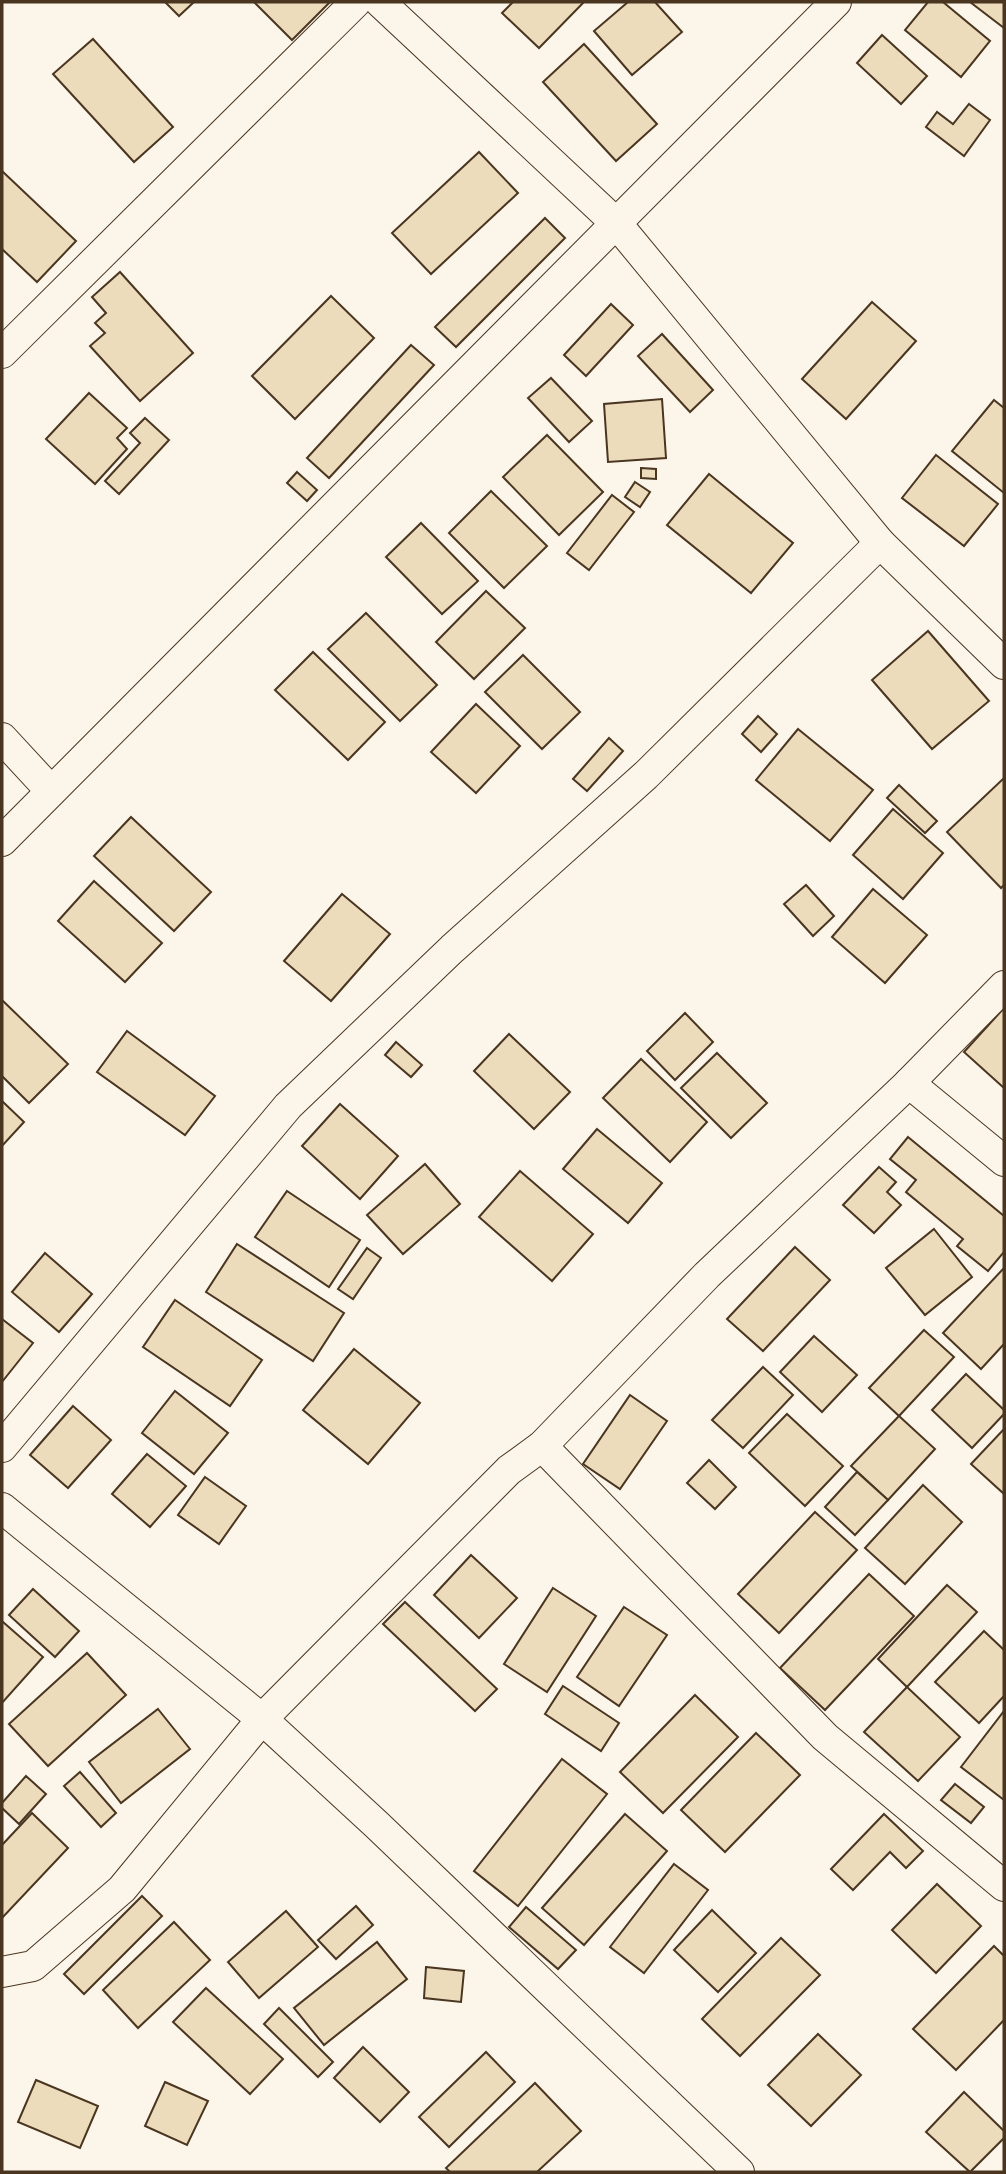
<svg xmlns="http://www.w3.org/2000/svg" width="1006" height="2174" font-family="Jost,sans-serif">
<rect width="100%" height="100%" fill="#fbf6e9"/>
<g fill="#ecdcbc" stroke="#4a3520" stroke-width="2">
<polygon points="165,2 194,2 179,16"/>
<polygon points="254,2 330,2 292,40"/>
<polygon points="513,2 584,2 539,48 502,13"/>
<polygon points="628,2 655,2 682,32 632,75 594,31"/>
<polygon points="928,2 943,2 990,41 961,77 905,30"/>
<polygon points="970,2 1004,2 1004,28"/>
<polygon points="882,35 927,76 901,104 857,63"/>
<polygon points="93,39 173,127 134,162 53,74"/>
<polygon points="584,44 657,124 616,161 543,82"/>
<polygon points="969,104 990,120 964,156 926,127 937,112 953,124"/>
<polygon points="479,152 518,193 431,274 392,233"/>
<polygon points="2,171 76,241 37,282 2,249"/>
<polygon points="545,218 565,238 456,347 435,327"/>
<polygon points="120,272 193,353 140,401 90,346 105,333 95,323 106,313 92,297"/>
<polygon points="331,296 374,338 295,419 252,376"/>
<polygon points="872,302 916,341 846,419 802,379"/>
<polygon points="611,304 633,325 586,376 564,355"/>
<polygon points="662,334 713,390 690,412 638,356"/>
<polygon points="411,345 434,365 329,478 307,458"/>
<polygon points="551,378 592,421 569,442 528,398"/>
<polygon points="89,393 127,428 117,438 127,449 95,484 46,439"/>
<polygon points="662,399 666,458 608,462 604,404"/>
<polygon points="994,400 1004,408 1004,493 952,451"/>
<polygon points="145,418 169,440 119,494 105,481 140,443 130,433"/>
<polygon points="547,435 603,492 559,535 503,477"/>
<polygon points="936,455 998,504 964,546 902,498"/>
<polygon points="641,468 656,469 656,479 641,478"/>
<polygon points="297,472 317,490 307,501 287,483"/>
<polygon points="709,474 793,543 751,593 667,525"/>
<polygon points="635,482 650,492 640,507 625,497"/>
<polygon points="491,491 547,546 504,588 449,533"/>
<polygon points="612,495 634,512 589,570 567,553"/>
<polygon points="421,523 478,581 442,614 386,557"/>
<polygon points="486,591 525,628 474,679 436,642"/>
<polygon points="366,613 437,685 400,721 328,649"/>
<polygon points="928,631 989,701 932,749 872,680"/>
<polygon points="313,652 385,722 348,760 275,690"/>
<polygon points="523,655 580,712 542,749 485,692"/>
<polygon points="476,704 520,746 476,793 431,752"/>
<polygon points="758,716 777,734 761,752 742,734"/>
<polygon points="798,729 873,790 830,841 756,780"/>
<polygon points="609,738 623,751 587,791 573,779"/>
<polygon points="1004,778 1004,885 1001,888 947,832"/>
<polygon points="899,785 937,821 925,833 887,798"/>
<polygon points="893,809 943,853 903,899 853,855"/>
<polygon points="131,817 211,892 174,931 94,856"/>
<polygon points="94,881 162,943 125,982 58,921"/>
<polygon points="806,885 834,916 813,936 784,904"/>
<polygon points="873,889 927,935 885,983 832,937"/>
<polygon points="342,894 390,934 331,1001 284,961"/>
<polygon points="2,1000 68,1064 29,1103 2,1076"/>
<polygon points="1004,1008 1004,1088 964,1052"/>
<polygon points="685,1013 713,1042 675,1080 647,1051"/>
<polygon points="127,1031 215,1096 185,1135 97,1072"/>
<polygon points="509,1034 570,1092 534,1129 474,1071"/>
<polygon points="396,1042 422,1065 411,1077 385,1055"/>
<polygon points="717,1053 767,1103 731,1138 681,1088"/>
<polygon points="641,1059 707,1122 670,1162 603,1098"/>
<polygon points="2,1101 24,1122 2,1146"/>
<polygon points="340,1104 398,1156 360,1199 302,1146"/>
<polygon points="597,1129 662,1183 628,1223 563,1169"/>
<polygon points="908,1137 1004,1216 1004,1252 988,1271 957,1246 963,1239 906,1192 916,1180 890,1159"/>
<polygon points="425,1164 460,1204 403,1254 367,1215"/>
<polygon points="879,1167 896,1182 887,1192 901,1205 874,1233 843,1205"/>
<polygon points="520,1171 593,1234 552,1281 479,1217"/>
<polygon points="287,1191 360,1240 329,1287 255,1237"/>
<polygon points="934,1229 972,1277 925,1315 886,1268"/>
<polygon points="237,1244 344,1313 313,1361 206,1292"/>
<polygon points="795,1247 830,1280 763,1351 727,1319"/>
<polygon points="367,1248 381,1258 353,1299 338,1289"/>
<polygon points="45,1253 92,1294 59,1332 12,1292"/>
<polygon points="1004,1268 1004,1344 981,1369 943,1333"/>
<polygon points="175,1300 262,1360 230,1406 143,1347"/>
<polygon points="2,1319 33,1343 2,1382"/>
<polygon points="924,1330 954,1357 899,1416 869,1388"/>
<polygon points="814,1336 857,1375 822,1412 780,1372"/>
<polygon points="354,1349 420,1403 368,1464 303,1410"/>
<polygon points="763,1367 793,1395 743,1448 712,1420"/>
<polygon points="966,1374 1004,1410 1004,1414 972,1448 932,1410"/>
<polygon points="175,1391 228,1433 194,1474 142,1433"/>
<polygon points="630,1395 667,1421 620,1489 583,1464"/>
<polygon points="73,1406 111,1440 68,1488 30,1455"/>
<polygon points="787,1414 843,1466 805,1506 749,1453"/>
<polygon points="899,1416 935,1449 888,1500 851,1466"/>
<polygon points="1004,1429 1004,1491 1003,1493 971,1464"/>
<polygon points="147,1454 186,1486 150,1527 112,1494"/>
<polygon points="709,1460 736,1487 715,1509 687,1483"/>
<polygon points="857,1472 888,1500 855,1535 825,1507"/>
<polygon points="205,1477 246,1506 219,1544 178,1515"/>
<polygon points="923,1485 962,1522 905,1584 865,1548"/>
<polygon points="815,1512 857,1550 779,1633 738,1594"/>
<polygon points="471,1555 517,1598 479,1638 434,1595"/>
<polygon points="869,1574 914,1616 825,1710 780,1668"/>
<polygon points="947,1585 977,1612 907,1687 878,1659"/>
<polygon points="553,1588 596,1616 547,1692 504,1664"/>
<polygon points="33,1589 79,1631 55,1657 9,1615"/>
<polygon points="405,1602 497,1689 475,1711 383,1624"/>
<polygon points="624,1607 667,1635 619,1706 577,1677"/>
<polygon points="3,1622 43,1657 2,1703 2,1623"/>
<polygon points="984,1631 1004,1650 1004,1696 979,1723 935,1682"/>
<polygon points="87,1653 126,1695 48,1766 9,1724"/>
<polygon points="563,1686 619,1723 601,1751 545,1714"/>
<polygon points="907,1687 960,1737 918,1781 864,1732"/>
<polygon points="695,1695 738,1737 663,1813 620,1772"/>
<polygon points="158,1709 190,1749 121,1803 89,1762"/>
<polygon points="1004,1711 1004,1800 961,1767"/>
<polygon points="756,1733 800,1775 725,1852 681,1810"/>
<polygon points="562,1759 607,1794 518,1906 474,1871"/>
<polygon points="80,1772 116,1813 101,1827 64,1786"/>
<polygon points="26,1776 46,1794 19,1824 2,1808 2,1803"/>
<polygon points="955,1784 984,1807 971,1823 941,1800"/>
<polygon points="32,1813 68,1848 2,1918 2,1845"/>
<polygon points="625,1814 667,1851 584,1945 542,1908"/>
<polygon points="884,1814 923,1851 906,1868 890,1852 853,1890 831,1869"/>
<polygon points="674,1864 708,1890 644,1973 610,1947"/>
<polygon points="937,1884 981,1926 936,1973 892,1930"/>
<polygon points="142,1896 162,1916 84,1994 64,1974"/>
<polygon points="356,1906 373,1925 336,1959 318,1940"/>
<polygon points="526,1907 576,1950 558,1969 509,1927"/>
<polygon points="712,1910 756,1953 718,1992 674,1950"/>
<polygon points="286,1911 318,1947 259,1998 228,1962"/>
<polygon points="174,1922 210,1960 138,2028 103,1990"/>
<polygon points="781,1938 820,1975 740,2056 702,2019"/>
<polygon points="377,1942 407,1979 324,2045 294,2008"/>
<polygon points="994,1946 1004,1956 1004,2020 956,2070 913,2029"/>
<polygon points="426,1967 464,1971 461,2002 424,1998"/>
<polygon points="206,1988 283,2059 250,2094 173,2022"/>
<polygon points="279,2008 333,2062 318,2077 264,2024"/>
<polygon points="818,2034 861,2075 811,2126 768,2085"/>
<polygon points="363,2047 409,2092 380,2122 334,2078"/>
<polygon points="486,2052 515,2082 449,2147 419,2117"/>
<polygon points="36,2080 98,2106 80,2148 18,2122"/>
<polygon points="165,2082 208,2101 187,2145 145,2126"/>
<polygon points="535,2083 581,2131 537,2172 450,2172 446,2168"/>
<polygon points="964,2092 1004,2131 1004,2138 970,2172 926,2132"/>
</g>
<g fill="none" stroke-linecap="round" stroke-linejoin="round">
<defs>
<g id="street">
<polyline points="380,2 617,224 880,543 1004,664"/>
<polyline points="2,353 356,2"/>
<polyline points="2,738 51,791"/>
<polyline points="2,841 836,2"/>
<polyline points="909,1083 1004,1161"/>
<polyline points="542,1446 825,1737 1004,1886"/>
<polyline points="2,1447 288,1106 452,949 646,775 880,543"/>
<polyline points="2,1508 262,1719 377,1825 739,2172"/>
<polyline points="2,1972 33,1966 122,1889 262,1719 509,1470 542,1446 707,1275 909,1083 1004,986"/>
</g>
</defs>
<use href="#street" stroke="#4a3520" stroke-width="32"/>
<use href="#street" stroke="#fbf6e9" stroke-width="30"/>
</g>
<rect width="1006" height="2174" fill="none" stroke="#4a3520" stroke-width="7"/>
</svg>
